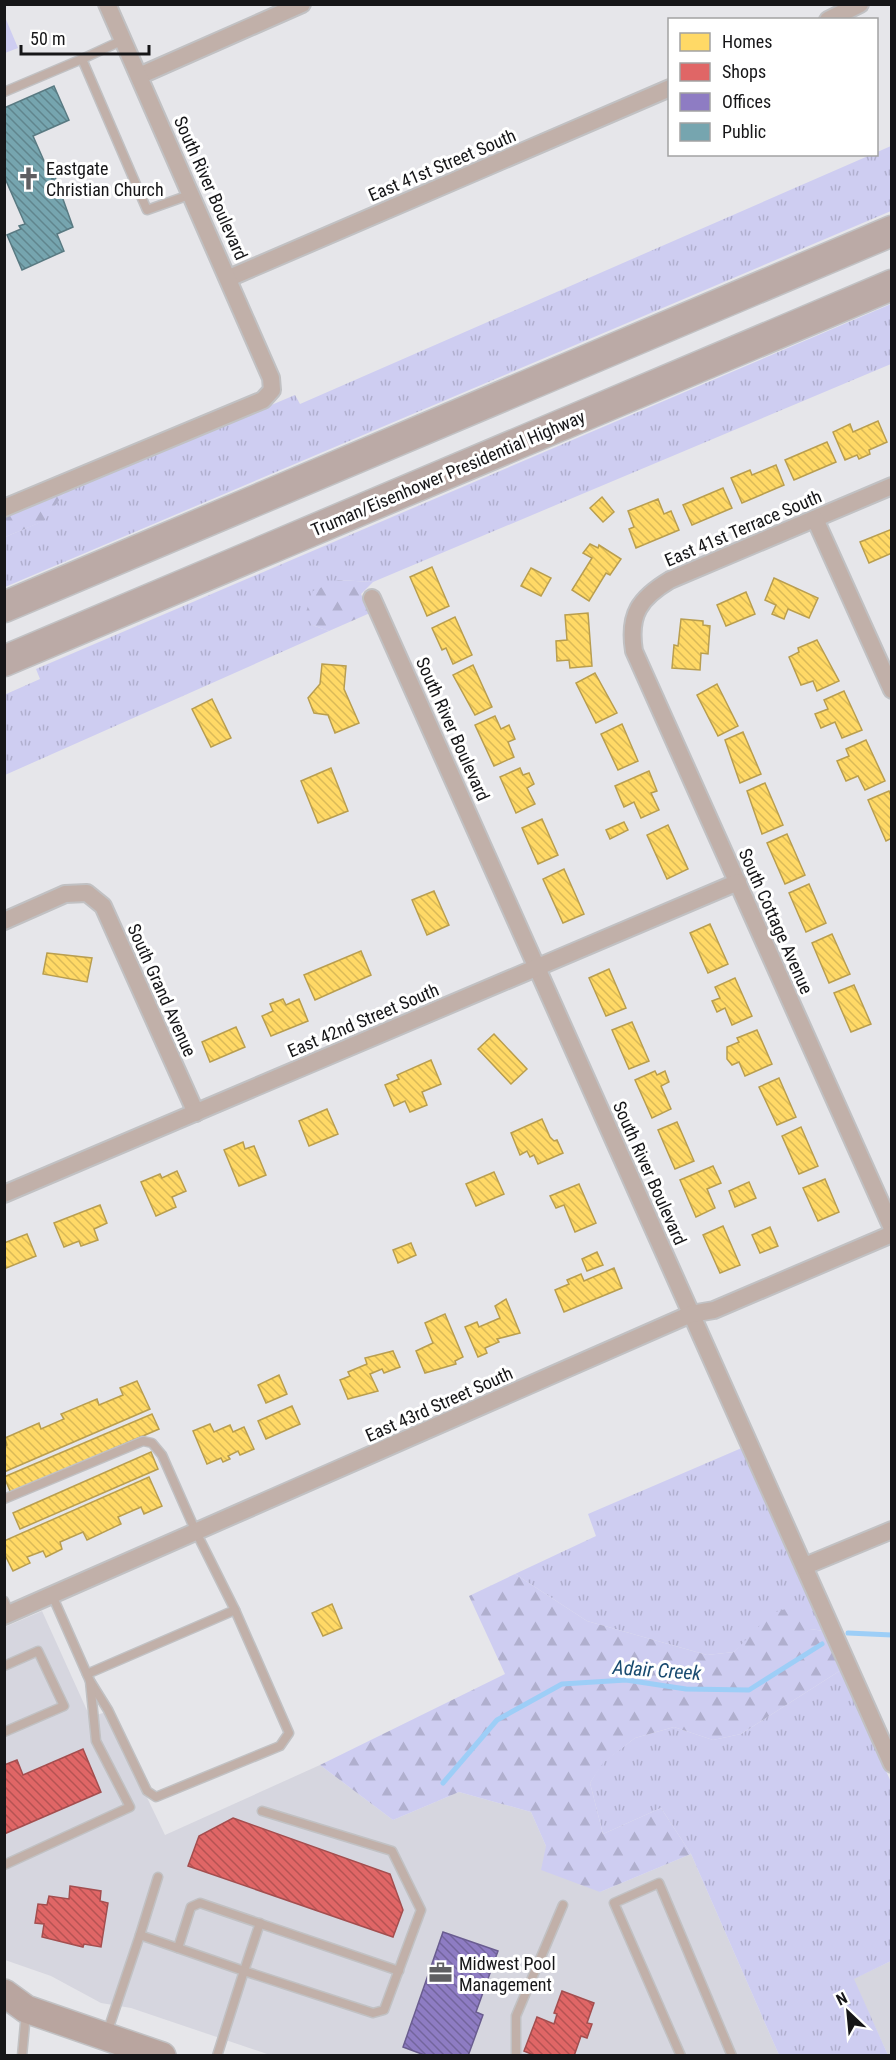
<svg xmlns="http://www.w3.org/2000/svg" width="896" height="2060" font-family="'Roboto Condensed',sans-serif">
<defs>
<pattern id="grass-tufts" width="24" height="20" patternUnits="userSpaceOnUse" patternTransform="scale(1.5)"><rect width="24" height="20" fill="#cecdf1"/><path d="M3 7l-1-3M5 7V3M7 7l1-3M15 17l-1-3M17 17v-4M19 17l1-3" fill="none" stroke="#b0afce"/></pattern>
<pattern id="forest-firs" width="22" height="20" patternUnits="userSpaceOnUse" patternTransform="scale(1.5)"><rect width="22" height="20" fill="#cecdf1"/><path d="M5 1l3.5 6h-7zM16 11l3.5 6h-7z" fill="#b0afce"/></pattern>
<pattern id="homes-back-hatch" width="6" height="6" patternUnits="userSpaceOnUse" patternTransform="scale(1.5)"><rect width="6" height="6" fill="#ffd966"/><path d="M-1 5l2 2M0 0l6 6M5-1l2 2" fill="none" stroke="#daba58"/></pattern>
<pattern id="shops-back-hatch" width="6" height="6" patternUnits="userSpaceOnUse" patternTransform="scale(1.5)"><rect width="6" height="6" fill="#e06666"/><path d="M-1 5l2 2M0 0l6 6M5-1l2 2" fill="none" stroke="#b55353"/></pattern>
<pattern id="offices-back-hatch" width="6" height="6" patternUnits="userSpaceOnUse" patternTransform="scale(1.5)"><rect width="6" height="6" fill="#8e7cc3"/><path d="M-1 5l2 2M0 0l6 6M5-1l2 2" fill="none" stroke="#73659d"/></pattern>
<pattern id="public-back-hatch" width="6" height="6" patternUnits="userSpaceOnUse" patternTransform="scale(1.5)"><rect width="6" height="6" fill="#76a5af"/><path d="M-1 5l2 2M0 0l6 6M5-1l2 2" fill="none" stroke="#60858d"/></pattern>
</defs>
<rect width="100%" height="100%" fill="#e6e6ea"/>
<g fill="#d6d6df">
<polygon points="42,1611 90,1717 106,1712 165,1835 320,1765 393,1820 459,1792 531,1812 546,1846 600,1892 691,1854 779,2055 270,2055 131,2008 101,2003 51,1976 5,1960 5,1627"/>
<polygon points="891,1961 891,2055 888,2055 853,1979"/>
</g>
<g fill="url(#grass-tufts)">
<polygon points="891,146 891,211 5,587 5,537 43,521 66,491 295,395 300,404"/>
<polygon points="891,304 891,364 373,582 338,580 312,625 329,631 5,775 4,695 40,679 36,669"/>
<polygon points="744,1447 824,1631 810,1629 752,1636 734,1652 707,1655 587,1621 515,1574 596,1536 588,1514"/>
<polygon points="841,1670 891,1782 891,1961 854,1979 888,2055 779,2055 691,1854 661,1808 603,1834 590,1783 602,1763 635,1738 674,1727 713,1740 741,1734"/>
</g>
<g fill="url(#forest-firs)">
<polygon points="66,491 44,521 5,537 5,517"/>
<polygon points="338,580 373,582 361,594 370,613 329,631 312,625 305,615 313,591"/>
<polygon points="515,1574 587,1621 707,1655 734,1652 772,1613 789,1608 806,1618 810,1629 824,1631 841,1670 741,1734 713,1740 674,1727 635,1738 603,1763 590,1783 603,1834 661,1808 691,1854 600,1892 541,1870 546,1846 531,1812 459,1792 393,1820 320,1765 505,1674 469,1596"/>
</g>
<polygon fill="#cecdf1" points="5,17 18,48 5,53 4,53"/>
<g fill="url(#homes-back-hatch)" stroke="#b99e4f" stroke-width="1.5">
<polygon points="878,421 887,442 869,450 870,454 859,459 857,455 845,460 833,432 850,424 853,432"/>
<polygon points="827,442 836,462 794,480 785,460"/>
<polygon points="776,465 784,485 742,503 731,478 750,470 752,475"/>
<polygon points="723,488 732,508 692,525 683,505"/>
<polygon points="602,497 614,512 603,522 590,508"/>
<polygon points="658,499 664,514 671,511 679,530 636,548 629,529 634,527 628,511"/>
<polygon points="892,529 892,553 869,563 860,542"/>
<polygon points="590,544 598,548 599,545 621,559 610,575 606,573 589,601 572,590 592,558 583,553"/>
<polygon points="432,567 449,606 427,616 410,577"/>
<polygon points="531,568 551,578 541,596 521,586"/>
<polygon points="774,578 818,598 809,618 788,609 784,619 772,614 776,605 765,600"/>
<polygon points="746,592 755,614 726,626 717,605"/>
<polygon points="588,613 592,666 570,668 569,660 557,661 556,641 567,640 565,615"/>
<polygon points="455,617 472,655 453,664 446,648 442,650 432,628"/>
<polygon points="681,619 703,621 703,625 710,626 708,654 701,653 700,670 672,668 674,645 678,646"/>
<polygon points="817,640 839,681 817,691 813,681 801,685 789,657 799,652 798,648"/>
<polygon points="322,664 346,666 344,689 359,723 335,733 328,715 314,713 308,698 320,684"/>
<polygon points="473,665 492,707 475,715 453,675"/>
<polygon points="595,673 617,713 596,723 576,683"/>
<polygon points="717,684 738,726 718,736 697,695"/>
<polygon points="844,691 862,730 842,738 835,722 821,728 815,714 828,709 824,700"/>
<polygon points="212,699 231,738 211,747 192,709"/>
<polygon points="495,716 501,729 509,725 515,739 508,742 514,757 494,766 475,725"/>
<polygon points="622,724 638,761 618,770 601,734"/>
<polygon points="743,732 761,774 740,783 725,740"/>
<polygon points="866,740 885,781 865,790 858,776 846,781 837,761 849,756 846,749"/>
<polygon points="331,768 348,811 318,823 301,781"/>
<polygon points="520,768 523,775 529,773 534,784 527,788 535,804 516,813 500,777"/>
<polygon points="649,771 657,791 651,793 659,810 641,818 634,802 624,807 615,786"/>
<polygon points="765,783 783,825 762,834 747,791"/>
<polygon points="889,791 892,798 892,838 886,841 868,800"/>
<polygon points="542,819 558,855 538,864 522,828"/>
<polygon points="624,822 628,830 610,839 606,830"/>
<polygon points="668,825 688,869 667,879 647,835"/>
<polygon points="787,834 805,875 785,884 767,843"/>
<polygon points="564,869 584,914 563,923 543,879"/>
<polygon points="809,884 826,923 806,932 789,893"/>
<polygon points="434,891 449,925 427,935 412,900"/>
<polygon points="710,924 728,964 708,973 690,933"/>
<polygon points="832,934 850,974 829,983 812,943"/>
<polygon points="361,951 371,975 315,1000 304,975"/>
<polygon points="47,953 92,958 87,982 43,974"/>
<polygon points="609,969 626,1008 606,1016 589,978"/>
<polygon points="735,978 752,1016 732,1025 725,1008 717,1012 712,1001 720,998 715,987"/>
<polygon points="854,985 871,1024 851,1032 834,993"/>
<polygon points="283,999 286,1005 299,999 308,1021 271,1036 262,1016 273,1011 270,1004"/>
<polygon points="632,1022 649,1061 629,1069 612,1030"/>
<polygon points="236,1027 245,1047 210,1062 202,1042"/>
<polygon points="757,1030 772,1064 745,1076 739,1062 732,1065 727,1059 727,1047 739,1042 737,1038"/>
<polygon points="494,1034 527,1069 511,1084 478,1049"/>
<polygon points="431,1060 441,1084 422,1092 427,1105 410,1112 405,1101 394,1106 385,1085 399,1079 397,1075"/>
<polygon points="655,1071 657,1075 665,1071 669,1082 661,1086 671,1109 652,1118 635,1080"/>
<polygon points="779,1078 796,1117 777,1125 759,1087"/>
<polygon points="327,1109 338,1134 309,1146 299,1121"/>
<polygon points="542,1119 550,1137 554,1141 557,1140 563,1153 538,1164 534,1155 530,1157 527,1151 520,1155 511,1133"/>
<polygon points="677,1122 694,1161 675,1169 658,1130"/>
<polygon points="801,1127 818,1166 799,1174 782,1136"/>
<polygon points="243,1142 245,1149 254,1146 266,1175 239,1186 224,1150"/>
<polygon points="713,1166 721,1183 707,1189 715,1208 696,1217 680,1180"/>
<polygon points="177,1171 186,1191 172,1197 176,1207 156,1216 141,1182 160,1174 162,1178"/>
<polygon points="494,1172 504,1194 476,1206 466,1184"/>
<polygon points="825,1179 839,1212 818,1221 803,1188"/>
<polygon points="749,1182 756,1198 735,1207 729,1191"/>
<polygon points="579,1184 596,1223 575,1232 564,1205 556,1208 550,1196"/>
<polygon points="100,1205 107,1223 94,1229 98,1240 81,1246 79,1241 64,1247 54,1223"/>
<polygon points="723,1226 740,1265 720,1273 703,1235"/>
<polygon points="770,1227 778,1246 760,1253 752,1235"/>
<polygon points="27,1234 36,1256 4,1269 4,1243"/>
<polygon points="411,1243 416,1255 398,1263 393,1250"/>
<polygon points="597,1252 603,1265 587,1271 582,1259"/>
<polygon points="614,1268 622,1288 564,1312 555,1290 569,1284 567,1280 581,1274 584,1281"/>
<polygon points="506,1299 520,1333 497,1339 499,1342 485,1348 487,1353 478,1357 465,1327 477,1322 479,1327 500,1318 495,1306"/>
<polygon points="445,1314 463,1357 455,1361 456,1364 425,1373 416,1351 433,1343 425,1323"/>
<polygon points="393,1351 400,1367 384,1373 382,1369 370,1374 378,1391 348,1399 340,1380 350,1376 348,1372 367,1364 365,1358"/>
<polygon points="279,1375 287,1394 266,1403 258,1385"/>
<polygon points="137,1381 150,1409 4,1472 4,1446 7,1445 5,1438 39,1423 41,1429 64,1419 61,1414 97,1399 99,1405 123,1395 120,1388"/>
<polygon points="292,1406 300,1424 266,1439 258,1421"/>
<polygon points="152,1414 159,1429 11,1493 4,1477"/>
<polygon points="210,1424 214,1432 230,1425 233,1432 244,1427 254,1449 240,1455 238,1451 228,1456 230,1459 223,1462 221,1458 207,1464 193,1431"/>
<polygon points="151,1452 158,1469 20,1529 13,1513"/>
<polygon points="149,1477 162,1506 144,1514 141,1507 118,1517 121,1524 87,1540 83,1532 60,1542 62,1549 46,1557 43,1551 27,1557 30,1563 13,1571 4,1553 4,1541"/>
<polygon points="332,1604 342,1628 323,1636 312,1613"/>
</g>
<g fill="url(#shops-back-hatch)" stroke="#a34e4f" stroke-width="1.5">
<polygon points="83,1749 101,1792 4,1834 4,1765 17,1760 23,1775"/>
<polygon points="233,1818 390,1874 403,1910 393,1937 188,1866 199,1836"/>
<polygon points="70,1886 101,1891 100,1901 108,1903 101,1947 84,1944 83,1947 42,1937 44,1924 35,1923 38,1904 47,1905 49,1896 69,1899"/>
<polygon points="562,1991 594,2003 587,2023 592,2024 587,2038 581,2036 574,2056 536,2056 524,2051 537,2017 554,2024 557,2014 554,2013"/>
</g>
<polygon fill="url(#offices-back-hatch)" stroke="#6a5d90" stroke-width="1.5" points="443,1932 498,1951 476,2012 483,2015 468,2056 427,2056 403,2047"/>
<polygon fill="url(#public-back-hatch)" stroke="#597a82" stroke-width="1.5" points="54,86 69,120 33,136 52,179 55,177 73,227 57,234 64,251 22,270 7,235 21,229 19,226 25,224 4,176 4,108"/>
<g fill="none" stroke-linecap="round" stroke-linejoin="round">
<g stroke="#9dcef7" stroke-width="5">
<polyline points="848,1633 892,1635"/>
<polyline points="443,1783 497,1720 562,1684 626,1680 686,1689 749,1690 822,1644"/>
</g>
<defs>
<g id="service">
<polyline points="123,40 82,59 147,210 192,194"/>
<polyline points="4,92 82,59"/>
<polyline points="4,1499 143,1441 152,1443 162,1455 196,1532 235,1610 87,1674"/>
<polyline points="4,1601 10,1614"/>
<polyline points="4,1666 38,1651 64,1706 4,1732"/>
<polyline points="90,1681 108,1710 147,1791 156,1797 280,1746 289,1733 235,1610"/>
<polyline points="4,1865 130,1807 96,1741 90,1681 52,1595"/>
<polyline points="140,1935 158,1877"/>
<polyline points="178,1948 191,1907 200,1903 399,1971"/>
<polyline points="107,2033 140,1935 244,1971 260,1923"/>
<polyline points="22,2056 26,2013"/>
<polyline points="217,2056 244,1971 373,2013 384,2010 421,1910 392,1851 262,1811"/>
<polyline points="516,2056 516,2016 563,1905"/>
<polyline points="681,2056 614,1903 659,1883 732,2056"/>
</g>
<g id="minor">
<polyline points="828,20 860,4"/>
<polyline points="139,76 302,4"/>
<polyline points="229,278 670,88"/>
<path d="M892,486L670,580C640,598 628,614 634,651L892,1228"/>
<polyline points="4,508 263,400 272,390 271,378 107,4"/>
<polyline points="815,519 892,690"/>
<polyline points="372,598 892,1764"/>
<polyline points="4,921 65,894 87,893 103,906 196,1113"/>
<polyline points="4,1194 738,882"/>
<polyline points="805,1566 892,1530"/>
<polyline points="4,1616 691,1314 714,1310 892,1234"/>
</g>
<polyline id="primary" points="4,1993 26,2009 162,2056"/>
<g id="motorway">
<polyline points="4,607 892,231"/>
<polyline points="4,661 892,285"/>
</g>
</defs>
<use href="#service" stroke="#c1c1c3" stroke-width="11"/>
<use href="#minor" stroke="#c1c1c3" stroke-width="20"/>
<use href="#primary" stroke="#c1c1c3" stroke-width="30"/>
<use href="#motorway" stroke="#c1c1c3" stroke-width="33"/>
<use href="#service" stroke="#c1b0a9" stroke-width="8"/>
<use href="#minor" stroke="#c1b0a9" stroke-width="16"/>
<use href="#primary" stroke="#b9a59f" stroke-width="27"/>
<use href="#motorway" stroke="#bbaaa6" stroke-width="30"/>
</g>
<defs>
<symbol id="church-bare" viewBox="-9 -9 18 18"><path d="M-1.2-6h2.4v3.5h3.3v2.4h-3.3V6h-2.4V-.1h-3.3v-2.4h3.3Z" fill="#5f5f62" stroke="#fff" stroke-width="2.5" paint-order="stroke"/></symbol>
<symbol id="office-bare" viewBox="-9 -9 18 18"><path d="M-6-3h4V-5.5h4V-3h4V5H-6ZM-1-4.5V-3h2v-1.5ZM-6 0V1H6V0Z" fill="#5f5f62" stroke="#fff" stroke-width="2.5" paint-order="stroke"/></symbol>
</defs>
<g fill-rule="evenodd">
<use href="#church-bare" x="12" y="162" width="33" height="33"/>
<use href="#office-bare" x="424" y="1956" width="33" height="33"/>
</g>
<g text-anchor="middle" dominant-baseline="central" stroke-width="6" stroke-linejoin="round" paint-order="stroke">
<g font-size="18" fill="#161618" stroke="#fff">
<text transform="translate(442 165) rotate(-23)">East 41st Street South</text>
<text transform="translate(211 188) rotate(66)">South River Boulevard</text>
<text transform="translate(448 473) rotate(-23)">Truman/Eisenhower Presidential Highway</text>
<text transform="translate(743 528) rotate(-23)">East 41st Terrace South</text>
<text transform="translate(453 729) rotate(66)">South River Boulevard</text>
<text transform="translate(776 921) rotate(66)">South Cottage Avenue</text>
<text transform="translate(162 990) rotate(66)">South Grand Avenue</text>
<text transform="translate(363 1020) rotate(-23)">East 42nd Street South</text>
<text transform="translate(650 1173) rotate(66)">South River Boulevard</text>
<text transform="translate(439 1404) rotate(-24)">East 43rd Street South</text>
</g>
<g font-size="18" fill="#161618" stroke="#fff" text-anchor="start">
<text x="46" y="168">Eastgate<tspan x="46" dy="21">Christian Church</tspan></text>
<text x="459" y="1963">Midwest Pool<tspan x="459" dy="21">Management</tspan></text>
</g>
<g font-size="20" font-style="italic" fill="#194b70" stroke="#fff">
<text transform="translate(657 1670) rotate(4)">Adair Creek</text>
</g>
</g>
<rect width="896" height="2060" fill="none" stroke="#161618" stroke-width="12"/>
<rect x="668" y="18" width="210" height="138" fill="#ffffff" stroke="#a2a2a3" stroke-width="1.5"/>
<rect x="680" y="33" width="30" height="18" fill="#ffd966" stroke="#a2a2a3" stroke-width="1.5"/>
<text x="722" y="48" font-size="18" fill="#161618">Homes</text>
<rect x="680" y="63" width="30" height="18" fill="#e06666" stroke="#a2a2a3" stroke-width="1.5"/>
<text x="722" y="78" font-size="18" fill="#161618">Shops</text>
<rect x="680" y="93" width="30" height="18" fill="#8e7cc3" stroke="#a2a2a3" stroke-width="1.5"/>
<text x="722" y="108" font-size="18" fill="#161618">Offices</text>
<rect x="680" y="123" width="30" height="18" fill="#76a5af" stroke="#a2a2a3" stroke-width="1.5"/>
<text x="722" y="138" font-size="18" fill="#161618">Public</text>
<g transform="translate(848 2012) rotate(334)" stroke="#ffffff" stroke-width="4.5" paint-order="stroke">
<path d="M0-4.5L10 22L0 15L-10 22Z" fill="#161618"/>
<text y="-9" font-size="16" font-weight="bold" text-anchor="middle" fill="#161618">N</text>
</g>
<path d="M21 45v9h128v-9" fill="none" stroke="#161618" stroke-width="3"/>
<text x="30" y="45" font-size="18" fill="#161618" stroke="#ffffff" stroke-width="4.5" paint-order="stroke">50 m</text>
</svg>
